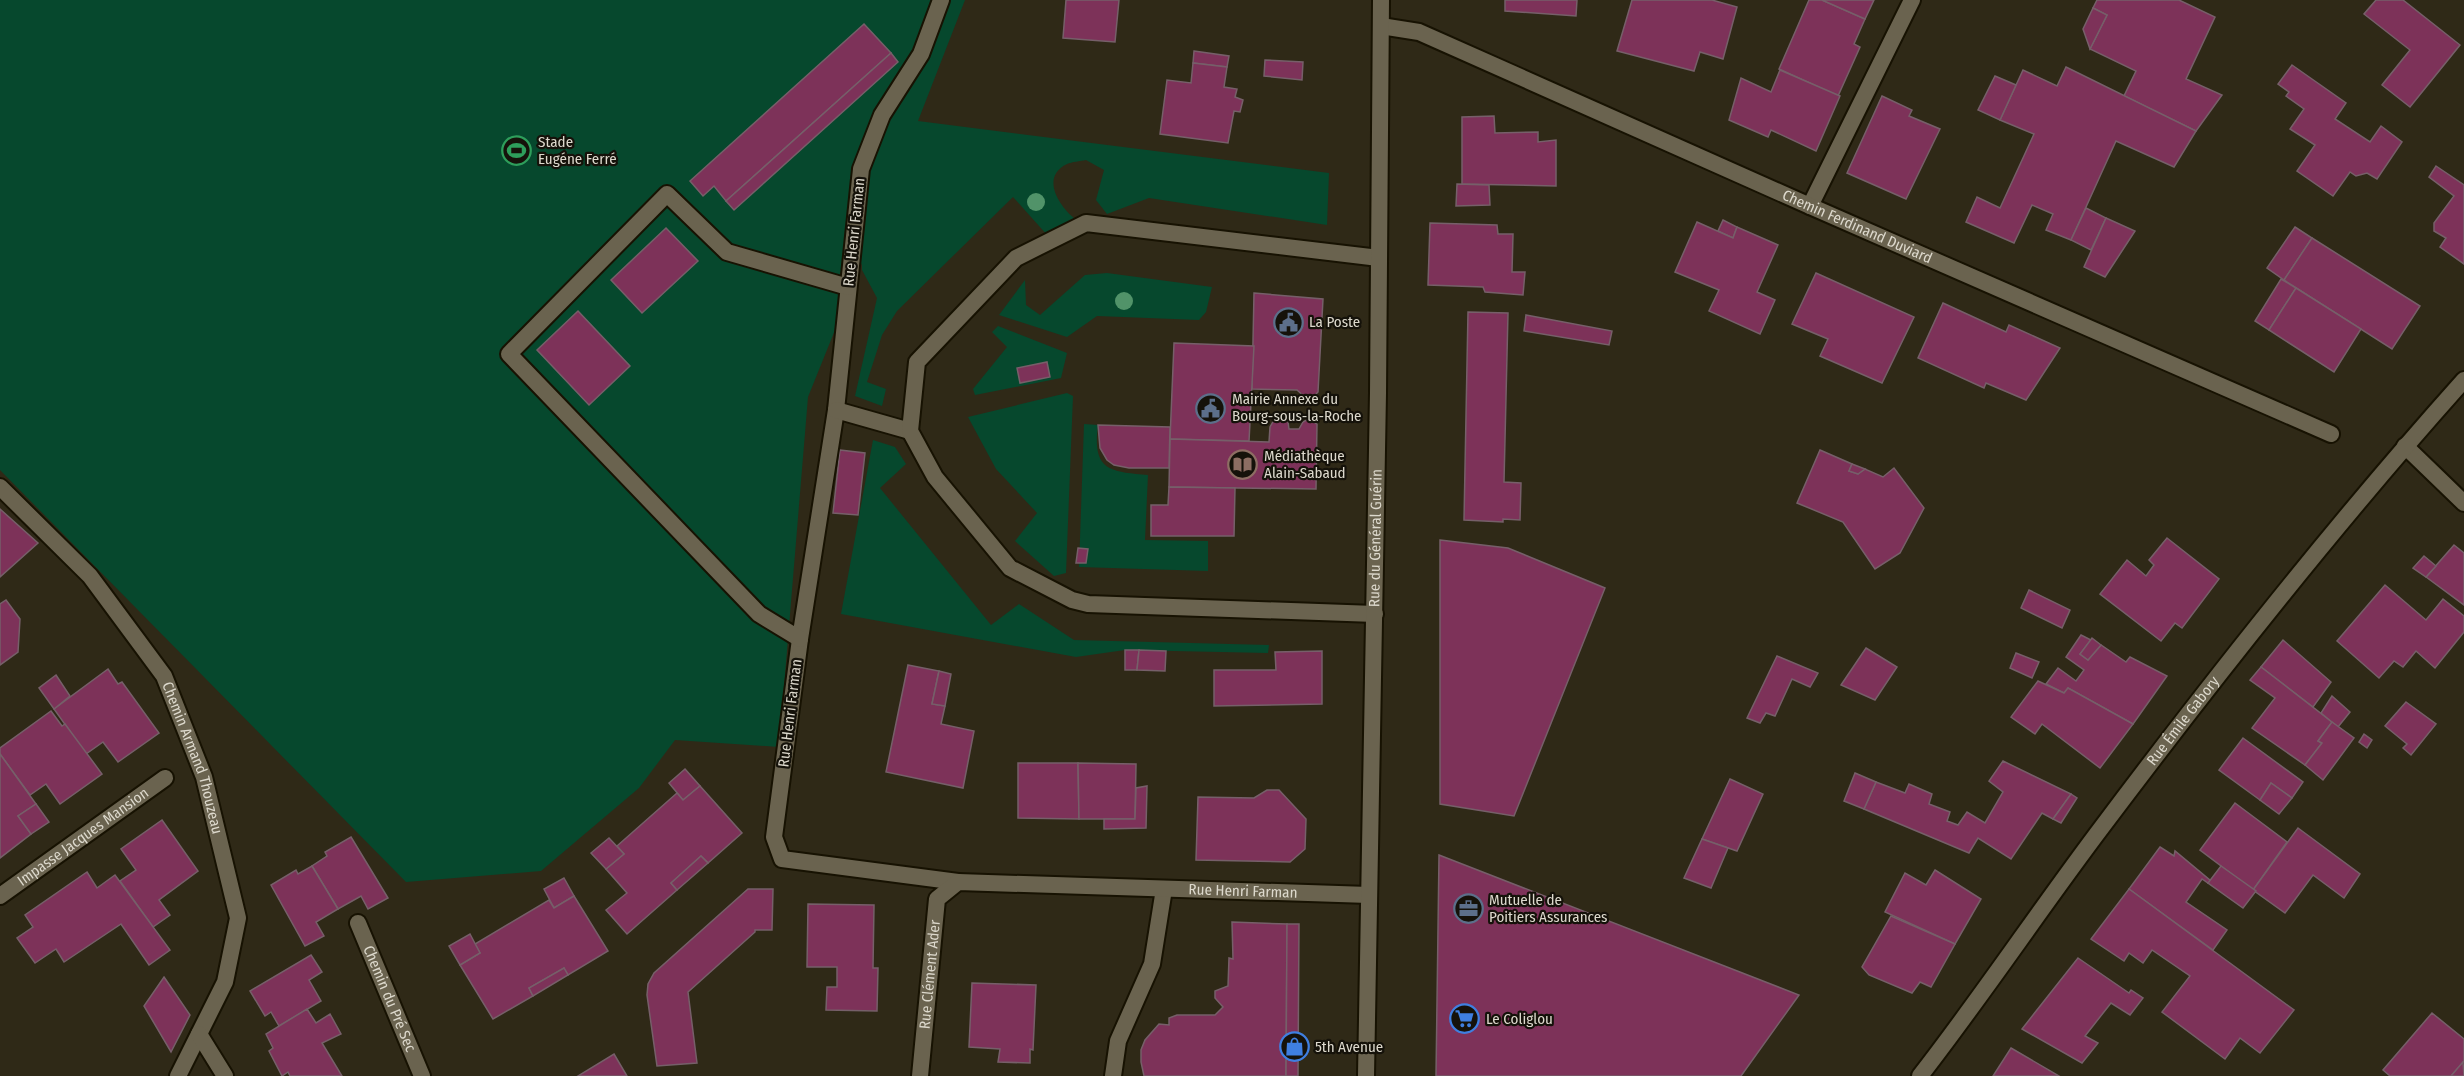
<svg xmlns="http://www.w3.org/2000/svg" width="2464" height="1076" font-family="'Fira Sans Condensed',sans-serif">
<rect width="100%" height="100%" fill="#2f2917"/>
<g fill="#06482d">
<path d="M0,0H965L918,121L1329,173L1327,225L1149,198L1107,214L1096,200L1104,170L1086,160C1080,161 1072,162 1067,164C1040,177 1059,206 1075,219L1048,236L1013,197L897,311L882,335L867,382L886,389L882,406L855,396L877,298L862,270V263L808,397L779,747L675,740L639,788L541,871L406,882L0,470Z"/>
<polygon points="1107,273 1212,287 1206,312 1199,320 1097,316 1067,337 999,315 1025,280 1026,305 1040,315 1085,275"/>
<polygon points="998,326 1067,353 1061,378 975,395 973,389 1007,347 992,332"/>
<polygon points="1067,393 1073,396 1066,573 1054,576 1015,541 1037,513 996,469 968,417"/>
<path d="M1084,424L1098,425C1092,470 1109,472 1148,475L1145,540L1208,541V571L1079,567Z"/>
<polygon points="873,440 895,447 906,464 880,488 991,625 1019,604 1074,640 1269,645 1268,653 1125,650 1076,657 841,614"/>
</g>
<g fill="#7d3259" stroke="#765f69" stroke-width="1.5">
<polygon points="1066,0 1119,0 1115,42 1063,38"/>
<polygon points="1505,0 1577,0 1576,16 1505,11"/>
<polygon points="1632,0 1712,0 1737,7 1723,59 1700,52 1694,71 1617,51"/>
<polygon points="1809,0 1822,0 1865,19 1854,44 1860,47 1838,96 1779,69"/>
<polygon points="1822,0 1874,0 1865,19"/>
<polygon points="2097,0 2179,0 2215,17 2186,79 2222,95 2196,131 2124,96 2136,71 2090,49 2107,15 2093,8"/>
<polygon points="2376,0 2403,0 2460,45 2410,107 2382,85 2410,50 2364,14"/>
<polygon points="2093,8 2107,15 2090,49 2083,29"/>
<polygon points="864,24 891,53 726,201 714,186 703,196 690,181"/>
<polygon points="1194,51 1229,56 1227,67 1193,63"/>
<polygon points="891,53 898,62 734,210 726,201"/>
<polygon points="1265,60 1303,62 1302,80 1264,76"/>
<polygon points="1193,63 1227,67 1224,87 1237,89 1235,97 1243,100 1240,112 1234,111 1228,143 1160,134 1167,80 1191,83"/>
<polygon points="2292,65 2346,103 2335,119 2370,142 2381,126 2402,142 2377,179 2367,173 2356,176 2350,172 2333,196 2297,171 2315,145 2290,129 2304,109 2286,96 2289,92 2278,84"/>
<polygon points="2066,67 2196,131 2174,167 2116,141 2071,240 2046,230 2053,214 2032,205 2014,243 1966,222 1977,197 2000,208 2034,134 2000,120 2023,70 2057,86"/>
<polygon points="1780,70 1840,96 1816,151 1771,130 1768,137 1729,120 1741,78 1771,92"/>
<polygon points="1995,76 2016,85 2000,120 1978,110"/>
<polygon points="1882,96 1912,110 1909,116 1940,129 1906,199 1847,173"/>
<polygon points="1494,116 1495,133 1538,132 1538,142 1556,140 1556,186 1462,184 1462,117"/>
<polygon points="2436,166 2464,185 2464,264 2440,247 2446,238 2434,231 2434,223 2454,196 2429,177"/>
<polygon points="1457,184 1489,185 1490,205 1456,206"/>
<polygon points="2086,208 2106,218 2091,250 2071,240"/>
<polygon points="2106,218 2135,231 2105,277 2084,267"/>
<polygon points="1723,220 1737,227 1733,238 1718,231"/>
<polygon points="1697,222 1733,238 1737,227 1778,245 1757,292 1775,300 1760,334 1709,311 1719,290 1675,272"/>
<polygon points="1430,223 1497,225 1498,234 1513,234 1512,272 1525,272 1523,295 1485,292 1483,287 1428,285"/>
<polygon points="2295,227 2312,238 2284,280 2267,268"/>
<polygon points="666,228 698,261 642,313 611,280"/>
<polygon points="2312,238 2420,306 2392,349 2284,280"/>
<polygon points="1816,273 1914,317 1882,383 1820,356 1828,339 1792,324"/>
<polygon points="2281,279 2296,288 2269,330 2255,321"/>
<polygon points="2296,288 2361,329 2334,372 2269,330"/>
<polygon points="1254,293 1323,299 1318,392 1312,398 1306,398 1297,390 1252,389"/>
<polygon points="1943,303 2006,332 2009,325 2060,348 2026,400 1986,383 1984,388 1918,358"/>
<polygon points="578,311 630,366 589,405 537,350"/>
<polygon points="1468,312 1508,313 1504,482 1521,483 1520,520 1503,519 1503,522 1464,520"/>
<polygon points="1526,315 1612,331 1609,345 1524,331"/>
<polygon points="1174,343 1254,346 1249,441 1170,439"/>
<polygon points="1047,362 1050,377 1020,383 1017,368"/>
<polygon points="1282,419 1288,422 1289,429 1299,429 1303,422 1308,419 1317,424 1316,489 1169,487 1170,439 1269,442 1270,427 1274,420"/>
<polygon points="1098,425 1170,427 1169,468 1129,468 1114,465 1107,460 1100,448"/>
<polygon points="840,450 865,453 858,515 833,513"/>
<polygon points="1820,450 1852,464 1849,471 1858,474 1865,469 1883,477 1894,468 1924,508 1900,553 1875,569 1843,522 1797,503"/>
<polygon points="1852,464 1865,469 1858,474 1849,471"/>
<polygon points="1169,487 1235,488 1234,536 1151,536 1151,505 1168,505"/>
<polygon points="0,509 38,543 0,577"/>
<polygon points="2167,538 2219,579 2182,628 2175,623 2161,641 2100,594 2127,560 2146,576 2154,565 2149,560"/>
<polygon points="1440,540 1508,548 1605,588 1514,816 1440,804"/>
<polygon points="2454,545 2464,553 2464,605 2426,577"/>
<polygon points="1078,548 1088,549 1086,563 1076,563"/>
<polygon points="2424,556 2436,566 2426,577 2413,568"/>
<polygon points="2385,585 2426,620 2443,599 2464,616 2464,632 2435,668 2416,651 2403,667 2394,661 2379,678 2337,641"/>
<polygon points="2029,590 2070,610 2062,628 2021,608"/>
<polygon points="6,600 20,619 18,652 0,665 0,604"/>
<polygon points="2081,635 2091,640 2080,654 2088,660 2101,645 2126,662 2130,657 2167,676 2133,724 2068,688 2064,693 2046,684 2058,668 2076,681 2084,670 2066,657"/>
<polygon points="2092,638 2101,645 2088,660 2080,654"/>
<polygon points="2283,640 2331,682 2313,707 2261,667"/>
<polygon points="1866,648 1897,667 1875,700 1841,685"/>
<polygon points="1125,650 1139,650 1137,670 1125,670"/>
<polygon points="1139,650 1166,651 1165,671 1137,670"/>
<polygon points="1322,651 1322,704 1214,706 1214,670 1276,670 1275,652"/>
<polygon points="2016,653 2039,662 2032,678 2010,668"/>
<polygon points="1777,656 1818,673 1810,687 1792,679 1775,716 1766,713 1760,723 1747,718"/>
<polygon points="908,665 939,671 932,704 945,706 941,724 974,731 963,788 886,772"/>
<polygon points="2261,667 2332,722 2318,741 2322,743 2305,765 2252,728 2275,698 2250,680"/>
<polygon points="108,669 118,684 122,682 159,733 118,762 103,742 86,754 54,709"/>
<polygon points="939,671 951,674 945,706 932,704"/>
<polygon points="56,675 70,696 54,709 39,688"/>
<polygon points="2038,681 2064,693 2068,688 2133,724 2100,768 2042,724 2035,734 2011,717"/>
<polygon points="2332,696 2350,712 2338,727 2321,713"/>
<polygon points="2406,702 2436,724 2411,755 2403,748 2407,744 2385,726"/>
<polygon points="51,711 62,726 65,724 102,774 60,804 46,784 30,795 0,754 0,748"/>
<polygon points="2332,722 2354,738 2323,780 2305,765 2322,743 2318,741"/>
<polygon points="2364,734 2372,740 2367,748 2359,742"/>
<polygon points="2243,738 2303,782 2292,798 2271,783 2260,800 2219,770"/>
<polygon points="0,754 36,804 18,816 31,834 0,858"/>
<polygon points="2003,761 2071,794 2053,819 2042,813 2011,859 1978,838 1969,853 1864,809 1876,782 1905,793 1909,784 1932,794 1929,804 1950,812 1947,821 1958,825 1967,812 1985,823 2003,792 1989,781"/>
<polygon points="1018,763 1078,763 1079,819 1018,818"/>
<polygon points="1078,763 1136,764 1135,819 1079,819"/>
<polygon points="685,769 700,786 683,800 669,783"/>
<polygon points="1855,773 1876,782 1864,809 1844,801"/>
<polygon points="1730,779 1763,794 1737,851 1702,839"/>
<polygon points="2271,783 2292,798 2279,814 2260,800"/>
<polygon points="700,786 742,833 708,863 701,856 671,883 677,890 627,934 606,910 627,893 606,869 624,854 617,846 677,793 683,800"/>
<polygon points="1147,786 1146,828 1104,829 1104,819 1135,819 1136,788"/>
<polygon points="1267,790 1279,790 1306,819 1305,849 1290,862 1196,860 1198,797 1254,798"/>
<polygon points="2071,794 2077,798 2061,823 2053,819"/>
<polygon points="2235,803 2287,842 2253,890 2200,850"/>
<polygon points="36,804 49,822 31,834 18,816"/>
<polygon points="162,820 198,871 159,900 170,915 153,927 120,881 136,870 121,849"/>
<polygon points="2298,828 2360,874 2344,898 2313,875 2285,913 2253,890"/>
<polygon points="351,837 388,898 368,909 361,896 338,909 312,866 327,856 325,852"/>
<polygon points="609,838 624,854 606,869 591,853"/>
<polygon points="1702,839 1728,848 1711,888 1684,878"/>
<polygon points="2160,847 2174,856 2175,851 2211,881 2208,883 2202,879 2186,902 2227,930 2213,950 2129,889"/>
<polygon points="1439,855 1799,995 1741,1076 1436,1076"/>
<polygon points="701,856 708,863 677,890 671,883"/>
<polygon points="312,866 338,909 316,922 324,936 305,946 271,885 296,870 298,874"/>
<polygon points="2221,866 2256,891 2243,908 2208,883"/>
<polygon points="1935,870 1981,899 1955,944 1885,912 1905,873 1926,885"/>
<polygon points="87,872 97,888 115,875 170,950 149,965 121,924 64,962 56,949 35,963 17,938 33,927 25,915"/>
<polygon points="564,878 574,896 554,908 544,889"/>
<polygon points="748,889 773,889 772,930 755,930 755,932 688,992 697,1063 657,1066 647,995 648,984 654,973"/>
<polygon points="2129,889 2294,1010 2260,1053 2240,1038 2225,1059 2162,1012 2190,976 2152,950 2143,963 2129,953 2124,961 2091,939"/>
<polygon points="574,896 608,951 568,975 564,968 529,988 533,996 493,1019 460,965 480,953 475,944 549,900 554,908"/>
<polygon points="808,904 874,905 873,968 878,968 877,1011 826,1010 827,987 837,987 837,967 807,967"/>
<polygon points="1891,916 1955,944 1931,987 1920,982 1912,993 1869,975 1862,967"/>
<polygon points="1232,922 1287,924 1286,1076 1144,1076 1141,1062 1141,1050 1145,1040 1159,1024 1169,1025 1169,1018 1177,1015 1215,1015 1223,1007 1215,998 1215,991 1228,986 1229,958 1233,959"/>
<polygon points="1287,924 1299,924 1298,1076 1286,1076"/>
<polygon points="470,934 480,953 460,965 449,946"/>
<polygon points="311,955 322,972 309,980 321,1001 279,1026 271,1012 265,1016 250,991"/>
<polygon points="2078,958 2129,993 2131,990 2143,998 2130,1015 2111,1003 2085,1036 2098,1043 2082,1063 2022,1029"/>
<polygon points="564,968 568,975 533,996 529,988"/>
<polygon points="164,977 190,1015 171,1052 144,1006"/>
<polygon points="972,983 1036,985 1033,1050 1030,1049 1030,1063 998,1062 1000,1049 969,1047"/>
<polygon points="307,1009 316,1023 330,1014 341,1034 322,1043 342,1076 290,1076 288,1072 282,1076 269,1051 273,1048 266,1034"/>
<polygon points="2432,1013 2464,1039 2464,1061 2451,1076 2390,1076 2383,1070"/>
<polygon points="2011,1048 2059,1076 1993,1076"/>
<polygon points="614,1054 627,1076 578,1076"/>
<polygon points="2463,1062 2464,1076 2451,1076"/>
</g>
<g fill="none" stroke-linecap="round" stroke-linejoin="round">
<defs>
<g id="service">
<polyline points="941,0 921,54 882,115 861,169 836,410 800,639 774,837 782,859 958,882"/>
<polyline points="1810,206 1912,0"/>
<polyline points="836,410 910,431"/>
<polyline points="1375,614 1088,604 1072,600 1010,568 935,477 910,431 917,362 1016,258 1086,223 1379,258"/>
<polyline points="800,639 759,614 509,354 667,194 727,252 848,287"/>
<path id="s1" d="M0,896L165,778"/>
<polyline points="1113,1076 1118,1041 1152,964 1164,889"/>
</g>
<g id="minor">
<path id="s2" d="M1381,26L1419,32L1810,206L2331,434"/>
<polyline points="2405,446 2464,503"/>
<path id="s3" d="M0,487L90,576L164,676L204,777L238,918L225,982L178,1076"/>
<path id="s4" d="M358,923L422,1076"/>
<polyline points="199,1034 225,1076"/>
<path id="s5" d="M920,1076L937,899L958,882L1369,895"/>
<path id="s6" d="M1920,1076C1983,995 2040,909 2102,827C2217,674 2336,523 2464,380"/>
</g>
<g id="secondary">
<path id="s7" d="M1366,1076L1378,393L1381,0"/>
</g>
</defs>
<use href="#service" stroke="#171202" stroke-width="20"/>
<use href="#minor" stroke="#171202" stroke-width="20"/>
<use href="#secondary" stroke="#171202" stroke-width="20"/>
<use href="#service" stroke="#6a634f" stroke-width="16"/>
<use href="#minor" stroke="#6a634f" stroke-width="16"/>
<use href="#secondary" stroke="#6a634f" stroke-width="16"/>
</g>
<g fill="#519369">
<circle cx="1036" cy="202" r="9"/>
<circle cx="1124" cy="301" r="9"/>
</g>
<defs>
<symbol id="stadium-ring" viewBox="-11 -11 22 22"><circle r="9.5" fill="#15120a" stroke="#2e9e5b" stroke-width="1.5"/><path d="M0-5a6.5 5 0 1 0 0 10a6.5 5 0 1 0 0-10ZM-3.5-1.8h7v3.6h-7Z" fill="#2e9e5b"/></symbol>
<symbol id="civic-ring" viewBox="-11 -11 22 22"><circle r="9.5" fill="#15120a" stroke="#5c6f8a" stroke-width="1.5"/><path d="M-.6-6.5H3V-4.5H.6V-3L4-1V1h2V6H-6V1h2V-1L-.6-3ZM-1.2 2.5V6h2.4V2.5Z" fill="#5c6f8a"/></symbol>
<symbol id="library-ring" viewBox="-11 -11 22 22"><circle r="9.5" fill="#15120a" stroke="#8d6e63" stroke-width="1.5"/><path d="M-6-4Q-3-5.5-.7-3.5V5Q-3 3-6 4ZM6-4Q3-5.5 .7-3.5V5Q3 3 6 4Z" fill="#8d6e63"/></symbol>
<symbol id="office-ring" viewBox="-11 -11 22 22"><circle r="9.5" fill="#15120a" stroke="#5c6f8a" stroke-width="1.5"/><path d="M-6-3h4V-5.5h4V-3h4V5H-6ZM-1-4.5V-3h2v-1.5ZM-6 0V1H6V0Z" fill="#5c6f8a"/></symbol>
<symbol id="supermarket-ring" viewBox="-11 -11 22 22"><circle r="9.5" fill="#15120a" stroke="#3f7fe0" stroke-width="1.5"/><path d="M-6-5.5h2.5l.6 2H6L4.5 2H-2.5L-4.4-4H-6ZM-1.5 3.2a1.3 1.3 0 1 0 .1 0ZM3 3.2a1.3 1.3 0 1 0 .1 0Z" fill="#3f7fe0"/></symbol>
<symbol id="shop-ring" viewBox="-11 -11 22 22"><circle r="9.5" fill="#15120a" stroke="#3f7fe0" stroke-width="1.5"/><path d="M-5-2.5h2.3a2.7 3.5 0 0 1 5.4 0H5L5.5 6h-11ZM-1.5-2.5h3a1.5 2.3 0 0 0-3 0Z" fill="#3f7fe0"/></symbol>
</defs>
<g fill-rule="evenodd">
<use href="#stadium-ring" x="500" y="134" width="33" height="33"/>
<use href="#civic-ring" x="1272" y="306" width="33" height="33"/>
<use href="#civic-ring" x="1194" y="392" width="33" height="33"/>
<use href="#library-ring" x="1226" y="448" width="33" height="33"/>
<use href="#office-ring" x="1452" y="892" width="33" height="33"/>
<use href="#supermarket-ring" x="1448" y="1002" width="33" height="33"/>
<use href="#shop-ring" x="1278" y="1030" width="33" height="33"/>
</g>
<g text-anchor="middle" dominant-baseline="central" stroke-width="4.5" stroke-linejoin="round" paint-order="stroke">
<g font-size="15" fill="#ddd9cd" stroke="#15120a" text-anchor="start">
<text x="538" y="142">Stade<tspan x="538" dy="17">Eugéne Ferré</tspan></text>
<text x="1309" y="322">La Poste</text>
<text x="1232" y="399">Mairie Annexe du<tspan x="1232" dy="17">Bourg-sous-la-Roche</tspan></text>
<text x="1264" y="456">Médiathèque<tspan x="1264" dy="17">Alain-Sabaud</tspan></text>
<text x="1489" y="900">Mutuelle de<tspan x="1489" dy="17">Poitiers Assurances</tspan></text>
<text x="1486" y="1019">Le Coliglou</text>
<text x="1315" y="1047">5th Avenue</text>
</g>
<g font-size="15" fill="#ddd9cd" stroke="#15120a">
<text stroke="none"><textPath href="#s2" startOffset="518">Chemin Ferdinand Duviard</textPath></text>
<text transform="translate(854 232) rotate(-84)">Rue Henri Farman</text>
<text stroke="none"><textPath href="#s7" startOffset="538">Rue du Général Guérin</textPath></text>
<text transform="translate(790 713) rotate(-83)">Rue Henri Farman</text>
<text stroke="none"><textPath href="#s6" startOffset="442">Rue Émile Gabory</textPath></text>
<text stroke="none"><textPath href="#s3" startOffset="338">Chemin Armand Thouzeau</textPath></text>
<text stroke="none"><textPath href="#s1" startOffset="102">Impasse Jacques Mansion</textPath></text>
<text stroke="none"><textPath href="#s5" startOffset="490">Rue Henri Farman</textPath></text>
<text stroke="none"><textPath href="#s5" startOffset="102">Rue Clément Ader</textPath></text>
<text stroke="none"><textPath href="#s4" startOffset="82">Chemin du Pré Sec</textPath></text>
</g>
</g>
</svg>
